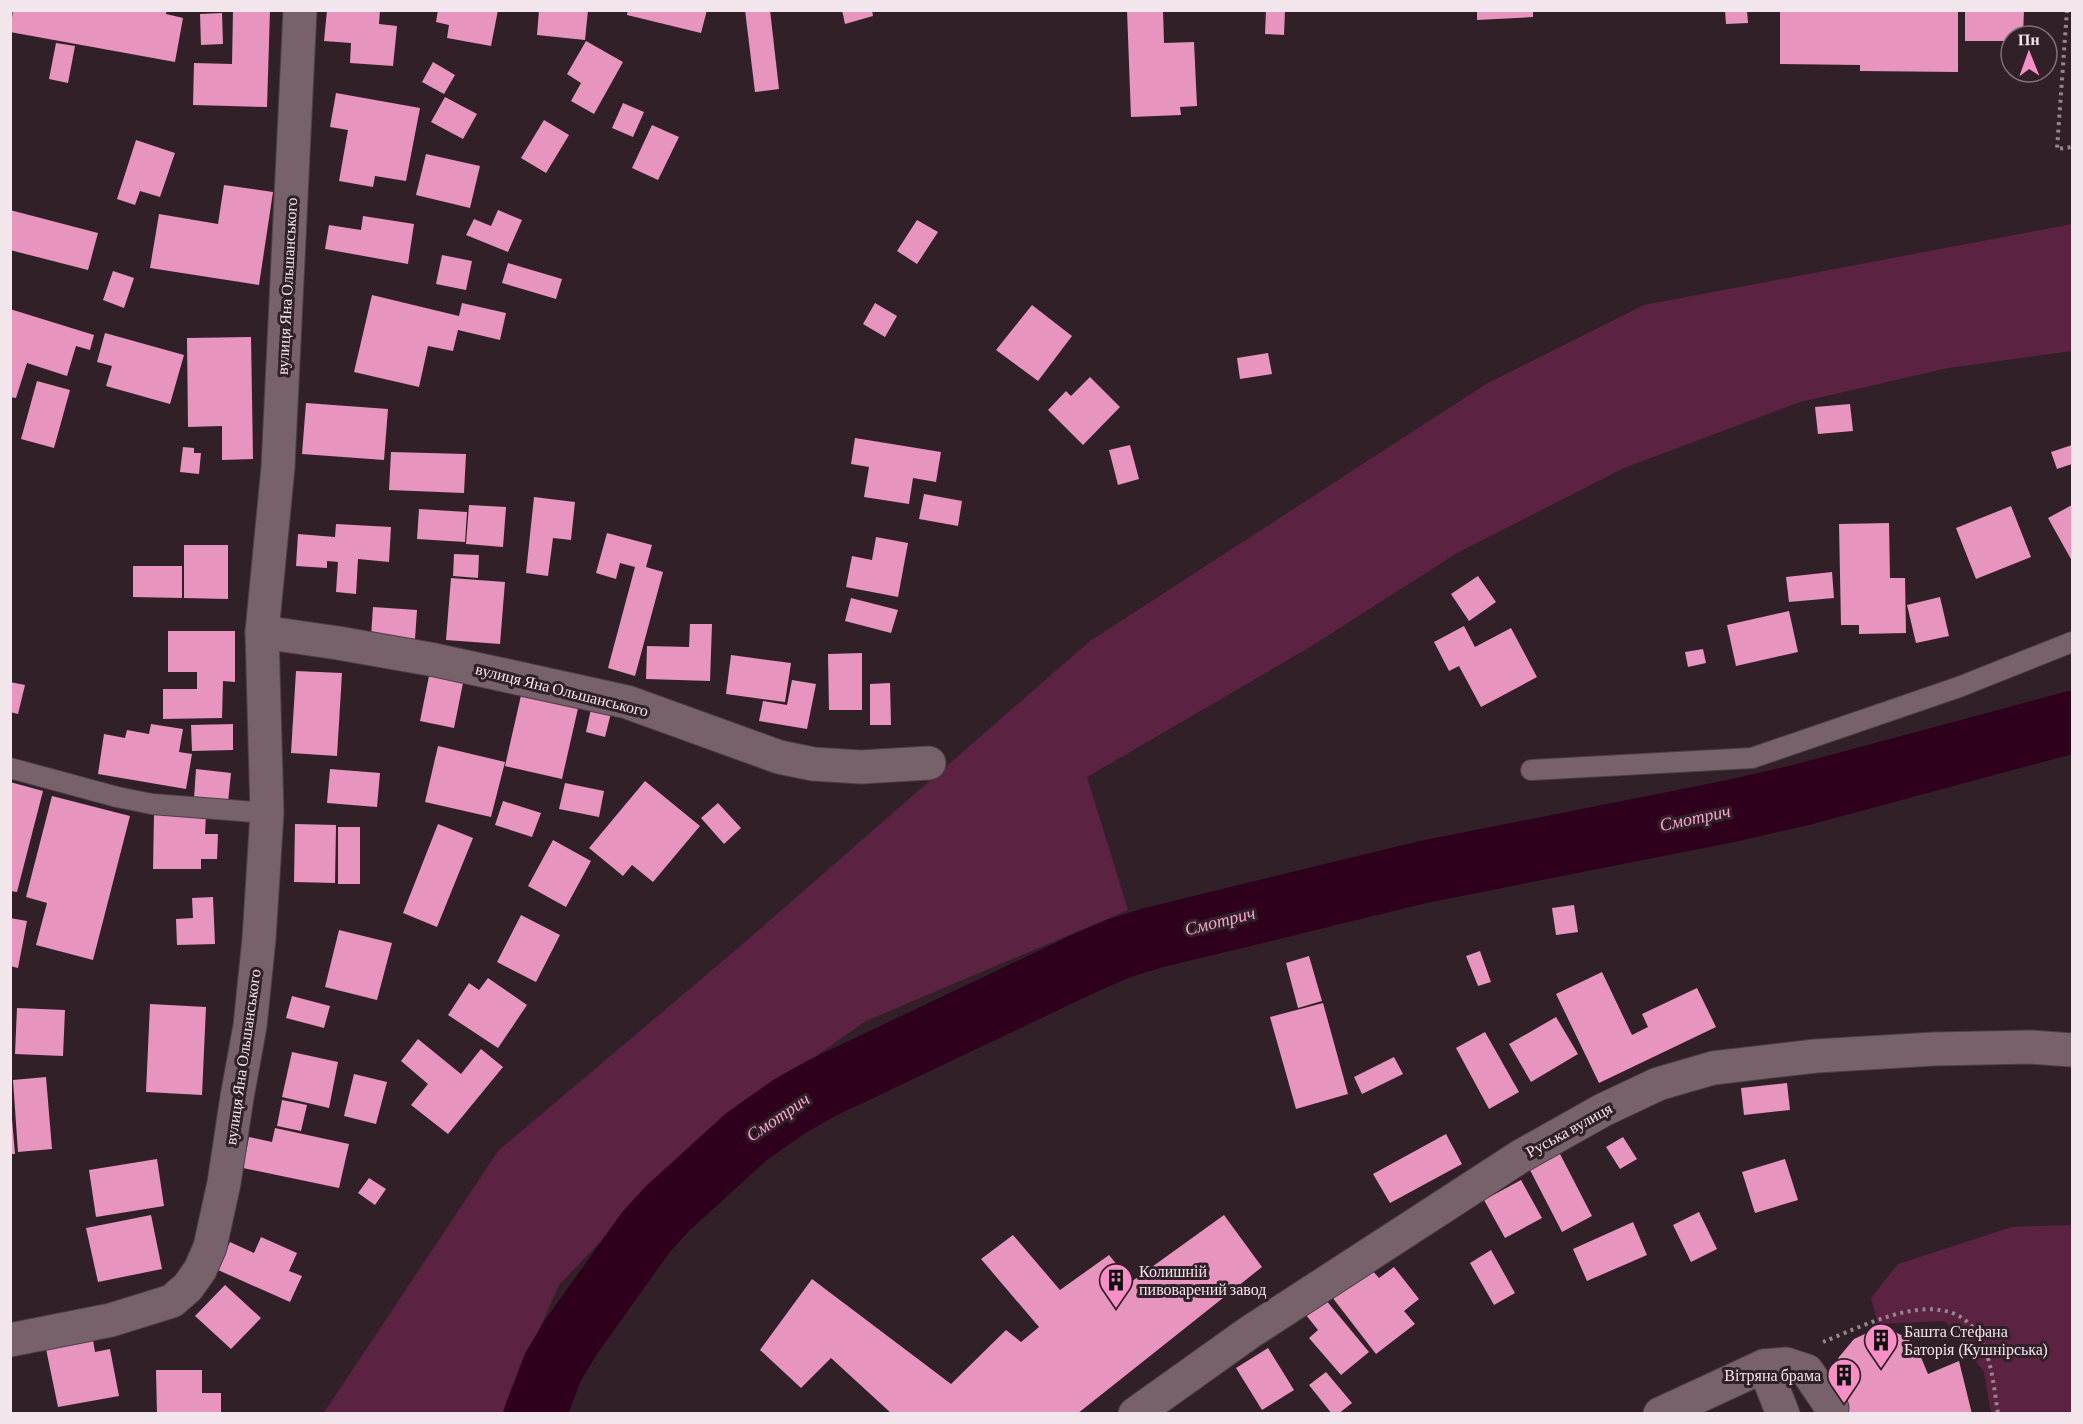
<svg xmlns="http://www.w3.org/2000/svg" width="2083" height="1424" font-family="'Crimson Pro',serif">
<rect width="100%" height="100%" fill="#322029"/>
<g fill="#5c2242">
<polygon points="2072,224 2072,351 1948,368 1800,402 1624,468 1457,553 1310,647 1087,777 1128,910 866,1021 700,1137 559,1285 502,1413 323,1414 498,1151 744,943 1090,641 1486,384 1644,305"/>
<polygon points="2072,1225 2072,1413 1991,1413 1984,1372 1945,1321 1878,1324 1871,1298 1898,1264 2012,1227"/>
</g>
<g fill="none" stroke-linecap="round" stroke-linejoin="round">
<polyline stroke="#2f001c" stroke-width="62" points="535,1414 553,1367 571,1337 646,1232 667,1209 746,1137 790,1106 822,1088 1085,963 1120,948 1152,938 1423,872 1731,811 1801,795 2072,722"/>
</g>
<g fill="#e794be">
<polygon points="13,10 167,10 166,14 183,18 175,62 10,32"/>
<polygon points="233,10 270,10 267,107 193,105 194,63 232,64"/>
<polygon points="327,10 380,10 379,24 397,26 393,66 350,63 351,43 324,41"/>
<polygon points="438,10 498,10 491,46 447,38 449,25 436,22"/>
<polygon points="539,10 588,10 585,40 537,35"/>
<polygon points="628,10 707,10 701,33 627,15"/>
<polygon points="745,10 770,10 779,89 755,92"/>
<polygon points="842,10 872,10 873,16 845,24"/>
<polygon points="1127,10 1163,10 1164,43 1194,42 1197,106 1180,107 1181,115 1131,117"/>
<polygon points="1266,10 1285,10 1284,35 1265,34"/>
<polygon points="1477,10 1533,10 1533,17 1477,20"/>
<polygon points="1725,10 1747,10 1748,23 1726,24"/>
<polygon points="1780,10 1958,10 1958,72 1860,71 1860,65 1780,64"/>
<polygon points="1965,10 2024,10 2023,36 2011,36 2011,41 1965,41"/>
<polygon points="222,13 223,44 201,45 200,14"/>
<polygon points="586,41 623,62 594,114 571,101 581,83 567,74"/>
<polygon points="56,43 75,46 68,83 49,79"/>
<polygon points="433,62 455,75 444,94 422,82"/>
<polygon points="336,93 420,108 406,181 375,176 373,187 339,181 348,130 330,127"/>
<polygon points="445,97 477,114 463,139 431,122"/>
<polygon points="623,103 644,112 633,137 612,128"/>
<polygon points="544,120 569,135 546,173 521,158"/>
<polygon points="652,125 679,137 658,180 632,168"/>
<polygon points="136,140 175,153 160,197 140,191 135,205 117,199"/>
<polygon points="426,154 480,166 470,208 416,195"/>
<polygon points="224,185 273,192 259,285 150,268 159,214 218,224"/>
<polygon points="10,210 98,233 88,270 10,250"/>
<polygon points="498,210 522,220 508,252 466,235 474,219 491,226"/>
<polygon points="363,216 414,224 408,264 325,249 329,225 361,230"/>
<polygon points="917,220 938,232 917,264 897,251"/>
<polygon points="442,255 472,261 466,290 436,284"/>
<polygon points="508,263 562,279 556,299 502,283"/>
<polygon points="113,271 134,278 124,308 103,300"/>
<polygon points="372,295 459,316 462,303 506,313 500,340 458,330 453,351 428,346 419,387 354,372"/>
<polygon points="875,303 897,316 885,337 863,324"/>
<polygon points="1032,305 1072,336 1038,381 996,350"/>
<polygon points="10,309 94,335 90,350 76,346 67,376 27,363 16,398 10,397"/>
<polygon points="105,333 184,355 170,404 106,386 112,366 97,362"/>
<polygon points="251,337 253,459 222,460 222,426 188,427 187,338"/>
<polygon points="1268,353 1272,374 1240,379 1237,358"/>
<polygon points="1090,377 1120,407 1083,445 1048,410 1066,391 1071,396"/>
<polygon points="37,381 70,390 54,448 21,439"/>
<polygon points="306,403 388,409 384,460 302,454"/>
<polygon points="1850,404 1853,431 1818,434 1815,407"/>
<polygon points="855,438 941,452 936,482 913,478 909,504 864,497 869,467 851,464"/>
<polygon points="1130,445 1139,479 1118,485 1109,450"/>
<polygon points="2072,445 2072,464 2057,469 2051,452"/>
<polygon points="183,447 194,448 194,453 201,453 199,474 180,472"/>
<polygon points="391,452 466,454 464,493 389,490"/>
<polygon points="924,494 962,501 958,526 919,519"/>
<polygon points="534,497 575,502 571,540 553,538 548,576 526,573"/>
<polygon points="469,505 506,507 503,547 466,544"/>
<polygon points="2072,505 2072,561 2048,518"/>
<polygon points="2011,506 2031,557 1976,579 1956,528"/>
<polygon points="419,509 467,512 465,542 417,539"/>
<polygon points="1889,523 1890,578 1905,578 1906,633 1859,634 1859,625 1841,625 1839,524"/>
<polygon points="336,524 391,527 389,562 358,559 356,594 336,592 338,562 327,561 327,568 296,566 298,534 335,537"/>
<polygon points="607,533 652,545 646,567 663,572 635,676 608,668 635,567 620,563 616,579 596,573"/>
<polygon points="876,537 908,543 898,597 846,587 852,556 872,560"/>
<polygon points="184,545 228,545 228,599 184,598"/>
<polygon points="454,554 479,555 478,578 453,576"/>
<polygon points="133,566 182,566 182,598 133,597"/>
<polygon points="1832,572 1834,598 1789,602 1786,577"/>
<polygon points="1478,576 1496,602 1469,621 1451,594"/>
<polygon points="451,578 505,582 500,644 446,640"/>
<polygon points="1940,597 1949,636 1916,643 1907,605"/>
<polygon points="851,598 898,610 891,633 845,621"/>
<polygon points="373,607 417,610 415,639 371,636"/>
<polygon points="1789,611 1798,652 1736,666 1727,625"/>
<polygon points="690,624 712,624 710,681 646,679 647,646 689,647"/>
<polygon points="1464,626 1475,647 1511,628 1537,677 1481,707 1459,666 1449,671 1434,642"/>
<polygon points="168,631 235,631 235,682 223,681 222,718 163,719 163,689 197,689 197,672 168,672"/>
<polygon points="1703,649 1706,663 1688,667 1685,652"/>
<polygon points="862,653 862,710 829,710 828,654"/>
<polygon points="731,655 791,663 785,702 726,694"/>
<polygon points="431,666 465,673 454,728 420,721"/>
<polygon points="296,671 342,673 337,756 291,753"/>
<polygon points="792,680 816,684 807,729 759,721 763,701 787,705"/>
<polygon points="10,682 25,685 18,714 10,712"/>
<polygon points="890,683 891,725 870,725 870,684"/>
<polygon points="522,691 579,704 562,779 505,766"/>
<polygon points="591,709 611,713 605,737 586,732"/>
<polygon points="151,724 183,729 179,752 192,754 186,789 98,774 104,734 125,738 127,730 149,734"/>
<polygon points="233,724 233,750 192,751 191,725"/>
<polygon points="438,746 505,762 491,817 425,802"/>
<polygon points="196,769 231,773 228,802 194,799"/>
<polygon points="330,769 380,773 377,807 327,803"/>
<polygon points="645,781 700,826 653,882 632,865 623,876 589,848"/>
<polygon points="10,782 43,791 17,892 10,891"/>
<polygon points="565,783 604,791 599,817 559,809"/>
<polygon points="52,796 130,816 93,960 36,945 47,903 26,897"/>
<polygon points="503,801 541,813 532,837 495,825"/>
<polygon points="718,803 741,828 724,844 701,818"/>
<polygon points="154,814 206,814 205,834 218,834 217,859 201,859 201,869 153,869"/>
<polygon points="295,824 336,825 335,883 294,882"/>
<polygon points="438,824 473,838 437,927 403,913"/>
<rect x="338" y="827" width="22" height="57"/>
<polygon points="553,840 591,861 566,907 528,886"/>
<polygon points="213,897 215,944 177,945 176,919 193,918 192,898"/>
<polygon points="1574,905 1578,932 1556,935 1552,908"/>
<polygon points="521,915 560,935 536,982 497,962"/>
<polygon points="10,918 27,921 18,968 10,966"/>
<polygon points="339,930 392,943 377,1000 325,987"/>
<polygon points="1480,951 1491,982 1478,986 1466,956"/>
<polygon points="1309,956 1322,1001 1298,1008 1286,963"/>
<polygon points="1602,972 1632,1035 1648,1027 1642,1014 1697,988 1716,1027 1599,1083 1556,994"/>
<polygon points="488,978 527,1005 498,1048 448,1015 469,983 479,990"/>
<polygon points="292,996 330,1006 324,1028 286,1018"/>
<polygon points="1323,1003 1348,1094 1296,1109 1270,1017"/>
<polygon points="150,1004 206,1007 202,1095 146,1092"/>
<polygon points="17,1008 65,1010 63,1056 15,1054"/>
<polygon points="1556,1017 1578,1054 1531,1082 1509,1044"/>
<polygon points="1485,1032 1519,1092 1489,1109 1456,1048"/>
<polygon points="418,1039 461,1074 481,1049 503,1067 448,1134 411,1105 428,1084 401,1061"/>
<polygon points="292,1052 338,1062 329,1108 282,1097"/>
<polygon points="1394,1057 1403,1074 1362,1094 1354,1077"/>
<polygon points="354,1074 387,1082 376,1124 344,1116"/>
<polygon points="46,1077 52,1149 18,1152 13,1080"/>
<polygon points="1787,1083 1790,1110 1744,1115 1741,1088"/>
<polygon points="282,1100 307,1105 301,1131 277,1126"/>
<polygon points="10,1119 12,1119 15,1154 10,1154"/>
<polygon points="275,1128 349,1144 339,1188 243,1168 249,1137 272,1142"/>
<polygon points="1446,1134 1462,1164 1390,1203 1373,1174"/>
<polygon points="1623,1137 1637,1159 1620,1169 1606,1147"/>
<polygon points="1560,1154 1592,1216 1562,1232 1530,1170"/>
<polygon points="157,1159 164,1206 96,1217 89,1170"/>
<polygon points="1785,1159 1798,1200 1755,1213 1742,1172"/>
<polygon points="369,1178 386,1189 375,1205 358,1193"/>
<polygon points="1521,1180 1542,1218 1505,1238 1484,1200"/>
<polygon points="1699,1212 1717,1249 1691,1262 1673,1225"/>
<polygon points="151,1215 162,1269 98,1282 86,1228"/>
<polygon points="1224,1215 1262,1267 1077,1414 892,1414 831,1358 801,1388 760,1350 812,1279 951,1384 1006,1330 1021,1342 1039,1327 981,1259 1013,1235 1060,1290 1109,1255 1131,1282"/>
<polygon points="1633,1222 1647,1255 1587,1281 1573,1249"/>
<polygon points="261,1237 297,1253 289,1271 302,1276 290,1302 218,1270 230,1242 254,1253"/>
<polygon points="1491,1250 1515,1293 1494,1305 1470,1263"/>
<polygon points="1394,1267 1419,1299 1404,1311 1415,1324 1376,1354 1332,1297 1370,1268 1379,1278"/>
<polygon points="225,1285 261,1318 231,1349 195,1316"/>
<polygon points="1325,1299 1369,1352 1341,1375 1309,1338 1318,1330 1306,1315"/>
<polygon points="1881,1330 1895,1332 1907,1338 1917,1348 1928,1374 1959,1361 1972,1414 1822,1414 1846,1400 1837,1382 1836,1364 1839,1357 1854,1339 1867,1333"/>
<polygon points="93,1340 95,1352 110,1349 119,1396 58,1407 46,1349"/>
<polygon points="1268,1348 1294,1390 1262,1410 1236,1368"/>
<polygon points="156,1370 202,1370 202,1393 221,1393 221,1414 157,1414"/>
<polygon points="1326,1372 1352,1403 1338,1414 1332,1414 1309,1385"/>
</g>
<g fill="none" stroke-linecap="round" stroke-linejoin="round">
<defs>
<g id="lane">
<polyline points="10,768 117,797 152,804 267,813"/>
<polyline points="1531,770 1752,758 1959,687 2072,642"/>
</g>
<g id="street">
<polyline points="262,632 338,643 435,660 627,702 779,757 813,764 861,767 929,763"/>
<polyline points="10,1340 111,1320 172,1301 188,1287 200,1270 210,1247 224,1183 237,1097 250,1026 259,939 267,813 262,632 278,467 300,10"/>
<polyline points="1764,1366 1783,1414"/>
<polyline points="1135,1414 1250,1332 1521,1156 1603,1110 1658,1084 1713,1068 1816,1056 1934,1049 2030,1047 2072,1050"/>
<polyline points="1660,1414 1764,1366 1786,1364 1807,1371 1832,1408"/>
</g>
</defs>
<use href="#lane" stroke="#4e3f46" stroke-width="22"/>
<use href="#street" stroke="#4e3f46" stroke-width="35"/>
<g stroke="#95858d" stroke-width="4" stroke-dasharray="3 4.5" stroke-linecap="butt">
<polyline points="2067,10 2057,149 2072,147"/>
<path d="M1823,1342C1875,1321 1963,1274 1987,1355C1993,1374 1995,1394 1998,1414"/>
</g>
<use href="#lane" stroke="#77626c" stroke-width="20"/>
<use href="#street" stroke="#77626c" stroke-width="33"/>
</g>
<defs>
<symbol id="building-pin" viewBox="-11 -11 22 30"><path d="M0 17L-7.5 6A9.5 9.5 0 1 1 7.5 6Z" fill="#fa8fc7" stroke="#322029"/><path d="M-4-6H4V6H1V3H-1V6H-4ZM-2.5-4.3h1.7v1.8h-1.7ZM.8-4.3h1.7v1.8H.8ZM-2.5-1h1.7V.8h-1.7ZM.8-1h1.7V.8H.8Z" fill="#111"/></symbol>
</defs>
<g fill-rule="evenodd">
<use href="#building-pin" x="1097" y="1261" width="38" height="52"/>
<use href="#building-pin" x="1862" y="1321" width="38" height="52"/>
<use href="#building-pin" x="1825" y="1356" width="38" height="52"/>
</g>
<g text-anchor="middle" dominant-baseline="central" stroke-width="6" stroke-linejoin="round" paint-order="stroke">
<g font-size="16" fill="#f2e5eb" stroke="#322029">
<text transform="translate(287 286) rotate(-87)">вулиця Яна Ольшанського</text>
<text transform="translate(562 690) rotate(14)">вулиця Яна Ольшанського</text>
<text transform="translate(243 1057) rotate(-82)">вулиця Яна Ольшанського</text>
<text transform="translate(1569 1130) rotate(-29)">Руська вулиця</text>
</g>
<g font-size="16" fill="#f2e5eb" stroke="#322029" text-anchor="start">
<text x="1139" y="1271">Колишній<tspan x="1139" dy="18">пивоварений завод</tspan></text>
<text x="1904" y="1331">Башта Стефана<tspan x="1904" dy="18">Баторія (Кушнірська)</tspan></text>
<text x="1821" y="1375" text-anchor="end">Вітряна брама</text>
</g>
<g font-size="18" font-style="italic" fill="#f7a2cd" stroke="#322029">
<text transform="translate(1695 818) rotate(-12)">Смотрич</text>
<text transform="translate(1220 921) rotate(-14)">Смотрич</text>
<text transform="translate(778 1117) rotate(-34)">Смотрич</text>
</g>
</g>
<rect width="2083" height="1424" fill="none" stroke="#f2e5eb" stroke-width="24"/>
<g transform="translate(2029 54) rotate(359)"><circle r="28" fill="#322029" stroke="#7f6f77" stroke-width="1.5"/>
<path d="M0-4.5L10 22L0 15L-10 22Z" fill="#fa8fc7"/>
<text y="-9" font-size="16" font-weight="bold" text-anchor="middle" fill="#f2e5eb">Пн</text>
</g>
</svg>
